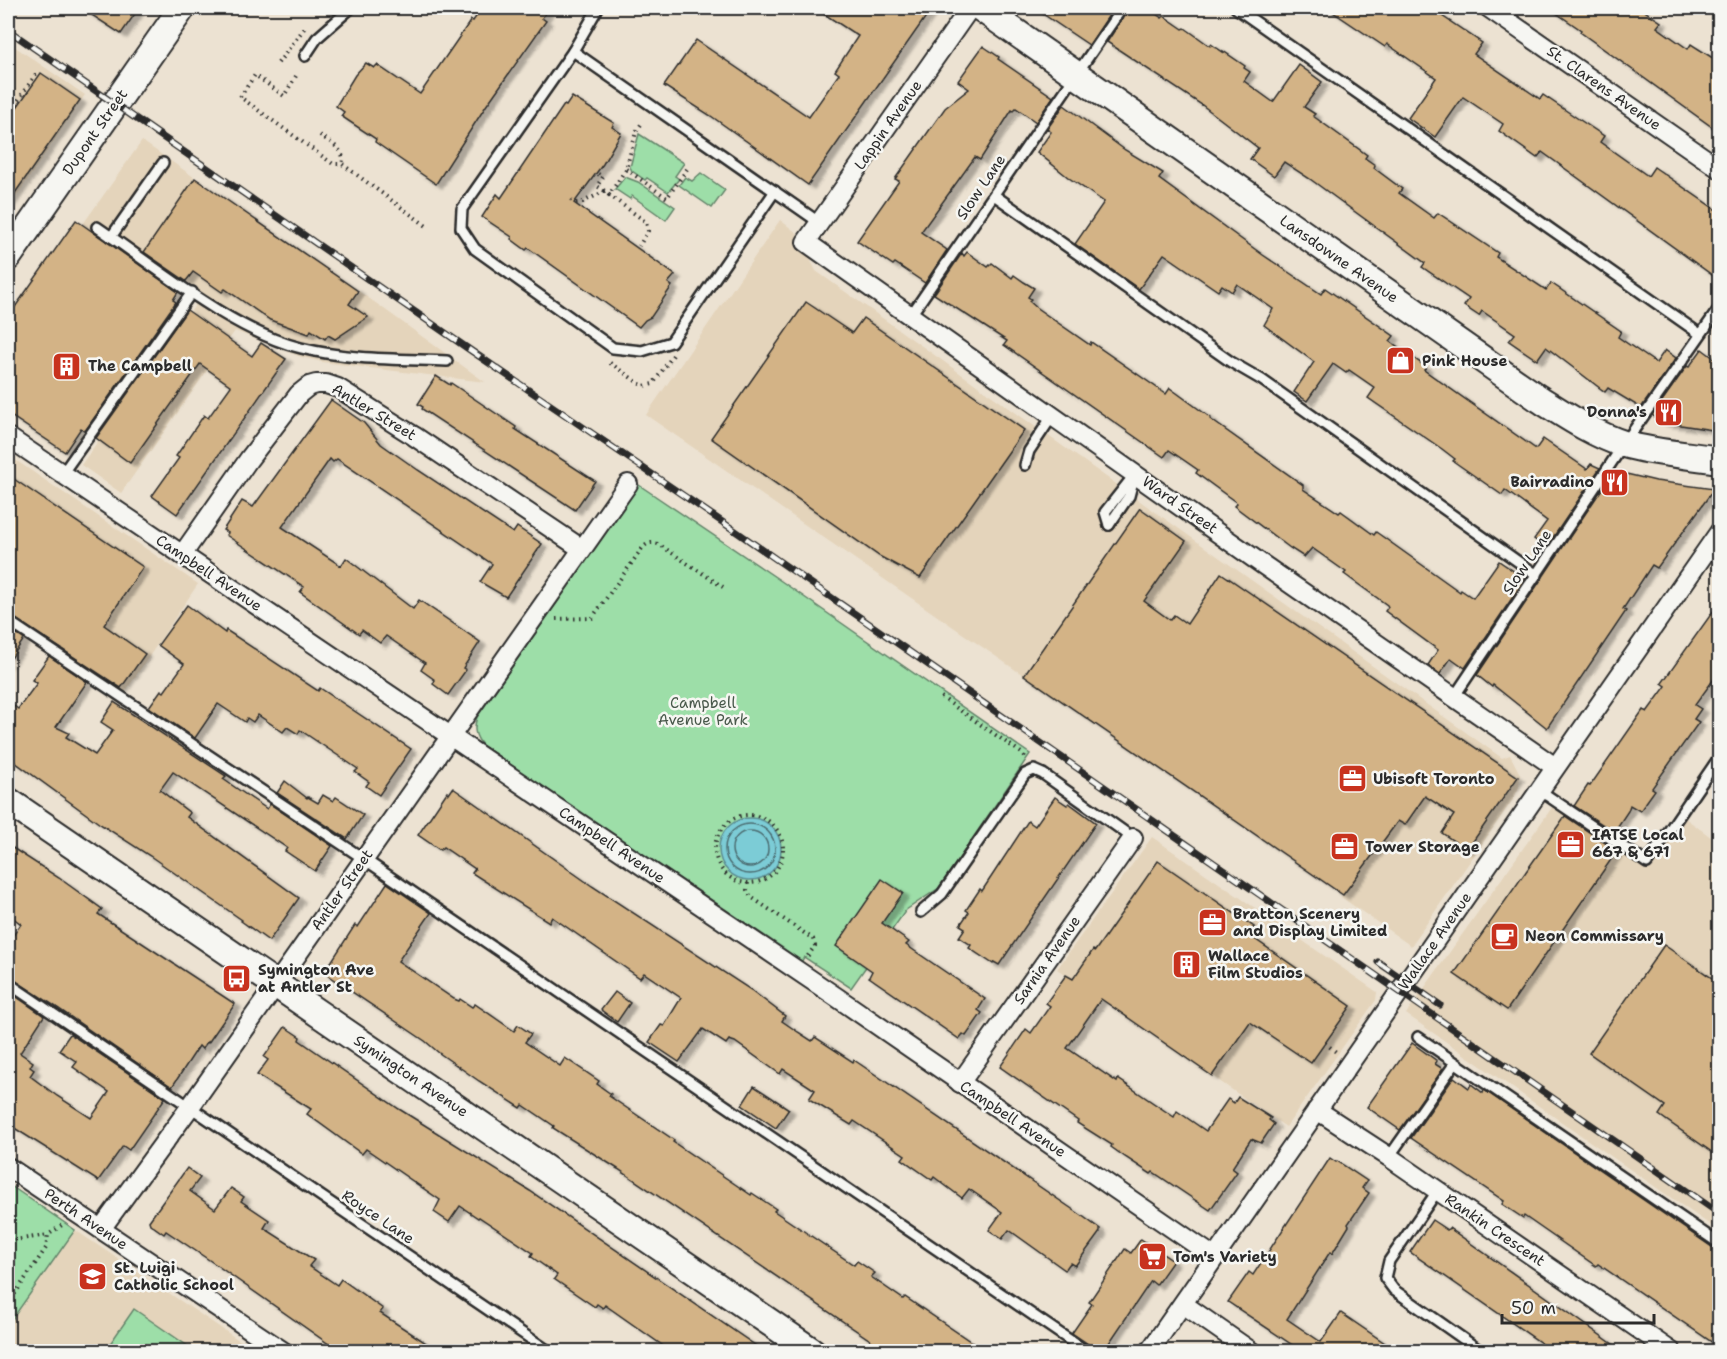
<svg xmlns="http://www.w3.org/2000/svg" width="1727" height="1359" font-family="'Shantell Sans',sans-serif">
<defs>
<filter id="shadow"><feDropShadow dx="6" dy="4" stdDeviation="1.5" flood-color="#0004"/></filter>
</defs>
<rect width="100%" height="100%" fill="#ece2d2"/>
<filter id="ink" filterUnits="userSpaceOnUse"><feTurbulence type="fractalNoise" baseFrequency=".0167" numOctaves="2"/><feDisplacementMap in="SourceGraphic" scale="12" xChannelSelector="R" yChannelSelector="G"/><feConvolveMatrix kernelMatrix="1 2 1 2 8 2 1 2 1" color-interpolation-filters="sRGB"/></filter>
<g filter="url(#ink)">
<g fill="#e4d4bb">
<polygon points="8,42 85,95 8,209"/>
<polygon points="142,141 380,306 485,382 322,362 301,357 235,331 121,493 81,465 196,304 83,224"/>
<polygon points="780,220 797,233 816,271 1502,758 1510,755 1520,774 1519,787 1514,798 1411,946 1341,897 1342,895 646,415"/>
<polygon points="8,455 198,584 123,695 8,618"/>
<polygon points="1553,806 1649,870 1685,818 1719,843 1719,1231 1406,1014"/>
<polygon points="1152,837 1377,992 1376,1000 1286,1127 1057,969"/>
<polygon points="75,1230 255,1351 8,1352 8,1325"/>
</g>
<g fill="#9ddea8" stroke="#64846a" stroke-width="1.5">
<polygon points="639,134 684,163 675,176 679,179 668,192 647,178 645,180 632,171 630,167"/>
<polygon points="701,173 725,190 712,208 679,185 685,177 692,181"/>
<polygon points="625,177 638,182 675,207 666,220 632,196 630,199 615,189"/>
<path d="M639,485L784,583L1030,754L939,888L906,910L851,988L804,957L802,961L482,745C475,736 473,729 477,717Z"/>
<polygon points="8,1184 75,1230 8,1325"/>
<polygon points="134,1309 192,1349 191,1351 105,1351"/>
</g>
<circle fill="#7cccd6" stroke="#5c8c92" stroke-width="1.5" cx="750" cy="849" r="31"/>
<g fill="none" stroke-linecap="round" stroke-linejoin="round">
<g stroke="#4b6b6f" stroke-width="1.5">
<circle cx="750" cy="849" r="25"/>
<circle cx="750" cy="849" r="18"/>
</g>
</g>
<g fill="#d3b386" stroke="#2b2b2b" stroke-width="1.5" filter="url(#shadow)">
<polygon points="81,8 139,8 121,34"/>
<polygon points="482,8 549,8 542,18 546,21 486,106 436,184 375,142 376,139 341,116 344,112 336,106 355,75 366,63 374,68 377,65 420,94 471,20 473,21"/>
<polygon points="815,8 932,8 808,185 711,116 664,86 696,40 809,117 839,74 835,71 858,36"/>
<polygon points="1034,8 1114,8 1089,45"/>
<polygon points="1129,8 1147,8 1162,18 1164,16 1183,29 1185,28 1210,46 1211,44 1223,52 1223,51 1245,66 1244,68 1250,72 1244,81 1273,102 1299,65 1322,82 1304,107 1315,114 1313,116 1367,155 1365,158 1375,165 1374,168 1402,189 1399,193 1434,218 1438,213 1498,253 1496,257 1546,290 1551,283 1621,331 1618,337 1656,363 1665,350 1676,358 1641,408 1608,388 1605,392 1546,347 1537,360 1509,341 1515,334 1482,311 1479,316 1464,306 1469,299 1422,267 1425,263 1310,179 1284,162 1274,176 1250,159 1258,148 1202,105 1107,42"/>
<polygon points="1327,8 1430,8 1482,43 1474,54 1540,99 1543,95 1577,118 1604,136 1600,142 1648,176 1654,167 1719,212 1719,280 1542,152 1537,158 1499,131 1503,124 1463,97 1435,137 1408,118 1436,78 1387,44 1385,47"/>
<polygon points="1549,8 1640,8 1661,22 1657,27 1688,49 1691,44 1719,62 1719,132 1580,32 1581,30"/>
<polygon points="983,46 999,57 998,59 1053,97 1036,122 1016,108 1013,111 1012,110 980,160 975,157 921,232 947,250 925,283 895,263 893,265 857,241 899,181 895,179 945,108 969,89 958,81"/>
<polygon points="41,73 80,100 8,203 8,120"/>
<polygon points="572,97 614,123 612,127 621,133 603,164 574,203 675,275 668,283 672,286 651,317 645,320 639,327 528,248 526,250 511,239 512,237 482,217 497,194 501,198 564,105 566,106"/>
<polygon points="1064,105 1125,150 1163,173 1159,179 1263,255 1321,294 1325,288 1394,336 1390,341 1426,367 1424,370 1536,449 1543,439 1587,469 1591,464 1600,468 1546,548 1534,539 1547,521 1505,490 1502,495 1466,470 1453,461 1455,459 1442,449 1368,398 1375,388 1349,370 1346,373 1333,364 1307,401 1294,392 1314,362 1264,325 1273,309 1237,284 1232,292 1222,285 1218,291 1164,254 1139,289 1075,244 1104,202 1069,178 1037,152 1051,132 1047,129"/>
<polygon points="195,178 358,291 349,304 368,317 335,339 328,335 325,339 311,330 309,334 270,320 225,289 222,292 193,272 186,281 144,252"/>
<polygon points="76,220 178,292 173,300 176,302 85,431 81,428 65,452 8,414 8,317"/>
<polygon points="967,252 988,267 992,263 1012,278 1014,275 1024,282 1034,288 1028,297 1031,299 1029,301 1038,309 1090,345 1091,342 1166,394 1170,388 1211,418 1210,419 1303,485 1303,489 1339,513 1341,511 1374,535 1376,532 1460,592 1461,590 1473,598 1499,561 1525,579 1465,668 1451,658 1440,674 1428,665 1438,650 1385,611 1388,607 1387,605 1344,574 1346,572 1312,548 1304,557 1290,548 1234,506 1237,503 1196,473 1198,470 1169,450 1164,457 1004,345 1007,341 934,294 962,253 964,256"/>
<polygon points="806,302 852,333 863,318 1024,430 920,578 879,556 711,438"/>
<polygon points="187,310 252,356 261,343 286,359 177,514 152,496 179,458 176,456 204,415 208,418 231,386 200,364 130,463 96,438"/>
<polygon points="1702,349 1719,362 1719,431 1662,422 1652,415 1687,366 1689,367"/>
<polygon points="436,376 450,385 451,383 516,427 515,429 595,481 575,510 422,409 423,407 418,404"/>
<polygon points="331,400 364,423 381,444 418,470 513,533 517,527 542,544 506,597 480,582 492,564 337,459 333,462 330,459 282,527 341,566 346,558 413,609 419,600 480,642 463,668 466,670 448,695 433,684 435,680 421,670 425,663 386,636 380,643 362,630 359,634 300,592 304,587 226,535 228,533 223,530 242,501 253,507"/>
<polygon points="1614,471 1656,481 1714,489 1657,568 1652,565 1623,609 1626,611 1547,728 1493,685 1492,687 1477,675"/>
<polygon points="8,475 143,567 104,625 145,654 121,688 8,614"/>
<polygon points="1140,508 1186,541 1144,601 1170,620 1174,615 1187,624 1221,573 1518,777 1467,850 1442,833 1454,815 1425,796 1405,825 1398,821 1343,895 1024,675"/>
<polygon points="1719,603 1719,672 1695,705 1701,709 1694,719 1699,722 1652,788 1655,790 1640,811 1630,805 1628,811 1614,832 1574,806 1588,785 1590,786 1643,710 1647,712 1666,686 1662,683"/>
<polygon points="187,605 225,633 226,630 318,691 320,688 411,749 379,795 366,786 369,782 355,772 358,769 300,730 298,734 287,727 283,732 258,715 253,722 247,718 245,722 218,704 195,738 149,707 161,690 164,692 184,664 158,645"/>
<polygon points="8,629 24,639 8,663"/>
<polygon points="49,656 87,682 56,727 69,733 66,737 95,755 113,730 101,722 114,702 226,776 223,779 236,788 267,809 270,804 332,846 315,871 285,851 287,848 173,772 160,790 190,813 187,817 299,898 269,941 241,921 242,920 150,856 100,824 8,757 8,715 14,706 18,709 37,683 32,680"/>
<polygon points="285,781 307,798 308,797 318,803 323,795 333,801 336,797 363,815 347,839 277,793"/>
<polygon points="453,788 592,886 751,990 785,1016 782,1021 798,1032 812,1041 815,1037 853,1062 854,1060 1081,1215 1100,1229 1100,1232 1075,1266 1070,1263 1065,1270 1009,1230 1002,1239 989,1230 1002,1212 969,1189 962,1198 934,1177 932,1180 902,1159 905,1155 854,1121 851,1125 809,1099 815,1090 783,1069 780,1074 735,1042 729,1040 726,1044 703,1029 679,1062 649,1042 661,1025 664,1026 681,998 644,973 640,978 552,917 549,922 472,873 475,869 443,847 440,850 418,835 447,792 449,794"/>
<polygon points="1055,797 1067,805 1069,803 1096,823 999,965 994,962 993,964 969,948 971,945 959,937 965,928 960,925 969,912 966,910 980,889 982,891 1028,821 1035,826"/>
<polygon points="1565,816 1617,851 1507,1010 1454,974"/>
<polygon points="8,845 59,878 102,909 98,914 235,1004 208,1043 207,1042 202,1049 199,1046 172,1087 52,1004 8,976 8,943 21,924 8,914"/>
<polygon points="1158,861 1254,927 1249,935 1351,1006 1311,1063 1250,1022 1212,1076 1101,999 1067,1048 1117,1082 1118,1079 1174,1117 1177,1111 1206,1131 1228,1099 1234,1103 1238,1097 1271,1118 1269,1120 1274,1124 1261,1143 1251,1139 1232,1168 1237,1172 1210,1210 1153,1172 1151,1174 1125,1157 1111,1147 1112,1145 1077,1123 1078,1121 1000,1067 1026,1029 1031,1033 1050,1006 1046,1003 1066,975 1073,979 1093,950 1095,951"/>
<polygon points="882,879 903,893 882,923 909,942 906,945 985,999 978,1010 982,1013 966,1036 963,1034 959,1039 869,977 872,971 836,946"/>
<polygon points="387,883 431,913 398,961 454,999 459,1001 460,999 472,1007 475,1004 514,1031 518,1025 531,1034 525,1042 560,1066 565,1058 599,1081 597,1084 611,1094 609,1096 674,1140 673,1142 751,1195 752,1193 776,1209 774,1211 854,1265 857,1261 875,1273 871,1277 903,1299 905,1297 986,1352 888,1352 618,1169 553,1128 554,1126 523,1105 521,1108 479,1081 439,1053 425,1041 324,973 355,925 358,927"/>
<polygon points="1664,945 1719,983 1719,1157 1659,1115 1665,1106 1589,1053"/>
<polygon points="8,991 44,1016 20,1053 33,1062 30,1067 34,1070 30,1076 57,1096 91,1118 109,1092 73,1067 77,1062 59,1050 70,1034 165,1098 129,1150 123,1146 98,1181 8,1124"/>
<polygon points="615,992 630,1003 617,1022 601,1010"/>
<polygon points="285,1027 300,1037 299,1040 399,1109 530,1191 765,1352 672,1352 605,1305 603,1308 597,1304 595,1307 554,1279 557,1275 533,1258 531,1256 533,1253 479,1217 478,1218 460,1206 449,1222 434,1212 440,1200 366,1149 362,1154 307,1114 311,1109 257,1075 268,1060 264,1057"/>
<polygon points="1412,1043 1437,1061 1435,1064 1443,1069 1400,1130 1367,1107"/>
<polygon points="1454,1077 1469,1088 1471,1084 1483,1093 1484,1090 1719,1252 1719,1347 1598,1264 1596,1266 1524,1216 1523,1218 1502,1204 1504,1201 1411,1138"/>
<polygon points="754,1086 789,1109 776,1128 742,1105"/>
<polygon points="1330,1158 1336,1162 1337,1161 1367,1181 1362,1188 1369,1193 1348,1224 1349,1226 1341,1239 1332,1254 1330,1252 1287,1319 1321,1342 1341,1313 1398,1352 1303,1352 1228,1302 1249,1272 1253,1275"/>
<polygon points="187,1168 200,1178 190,1191 215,1209 231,1188 244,1197 241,1201 269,1220 264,1228 314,1260 309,1266 337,1285 341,1279 383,1309 380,1313 440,1352 326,1352 330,1345 215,1264 166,1231 164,1234 150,1224 149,1221"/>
<polygon points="1432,1220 1447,1230 1449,1228 1624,1352 1554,1352 1410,1252"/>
<polygon points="1141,1239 1173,1261 1156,1285 1151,1281 1103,1352 1094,1352 1091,1346 1072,1333 1092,1304 1089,1302 1125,1249 1131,1253"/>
</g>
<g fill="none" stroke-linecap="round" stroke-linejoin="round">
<defs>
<g id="lane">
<polyline points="598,8 573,51 820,223"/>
<polyline points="1236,8 1700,334"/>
<polyline points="573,51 462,209 461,228 475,249 613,348 642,351 671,342 775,191"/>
<polyline points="305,56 317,38 351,8"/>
<polyline points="994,195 1231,362 1262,380 1537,575"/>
<path d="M97,227C156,267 232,331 301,348C349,360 399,359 447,361"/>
<polyline points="111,237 163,163"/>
<polyline points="911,315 1122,8"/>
<polyline points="1025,465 1029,451 1053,415"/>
<polyline points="62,474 192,292"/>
<polyline points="1109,525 1105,512 1135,474"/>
<polyline points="1109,525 1129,496 1134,477"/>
<polyline points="8,621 364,859 1087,1352"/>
<polyline points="1454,697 1624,444 1720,307"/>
<polyline points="1539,790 1647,863 1720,756"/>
<polyline points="921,912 942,894 1025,774 1034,770 1043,774 1133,838"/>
<polyline points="8,983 550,1352"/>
<polyline points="1418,1037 1720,1244"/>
<polyline points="1389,1157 1455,1063"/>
<polyline points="1438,1190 1389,1261 1385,1278 1394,1290 1482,1352"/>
</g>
<g id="street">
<polyline points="970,8 806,242 1259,562 1555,767"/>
<polyline points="1489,8 1720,169"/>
<polyline points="8,437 835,996 1214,1257"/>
<polyline points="182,555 249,459 299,394 309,386 316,384 326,384 338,388 414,436 582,549"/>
<polyline points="960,1083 1133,838"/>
<polyline points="1317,1110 1389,1157 1672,1352"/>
<polyline points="8,1167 284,1352"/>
<polyline points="101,1229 190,1107 628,484"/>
<polyline points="1183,1304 1252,1352"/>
<polyline points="1149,1352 1720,531"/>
</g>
<g id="secondary">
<path d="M981,8L1538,398C1565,415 1593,434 1624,444C1654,453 1688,455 1720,460"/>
<polyline points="8,257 182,8"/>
<polyline points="8,801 813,1352"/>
</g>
</defs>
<use href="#lane" stroke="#2b2b2b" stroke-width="14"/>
<use href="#street" stroke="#2b2b2b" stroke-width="22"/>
<use href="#secondary" stroke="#2b2b2b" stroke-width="30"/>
<g stroke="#2b2b2b" stroke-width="4" stroke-dasharray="1.5 4.5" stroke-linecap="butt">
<polyline points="278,63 306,26"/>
<polyline points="296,76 284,96 255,75 240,97 333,164 342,164 428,227"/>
<polyline points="8,115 38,71"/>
<path d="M320,135C330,143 347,150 342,164"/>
<polyline points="626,169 667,198 687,169"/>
<polyline points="598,174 603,177 597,186 605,191"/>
<polyline points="609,195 646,222 648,231 639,246"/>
<polyline points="571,200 575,203 583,202 605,191 609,195 626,169 636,132 642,123"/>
<polyline points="610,363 643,386 653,384 673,355"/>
<path d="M556,619L592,618L641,550C646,543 652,541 660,545L723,587"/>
<polyline points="941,697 1023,754 1027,760"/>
<circle cx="749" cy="849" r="34"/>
<polyline points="748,883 747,890 751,897 813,939 815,946 807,957"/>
<polyline points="1325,1043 1336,1052"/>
<polyline points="8,1241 48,1235"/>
<polyline points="8,1304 46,1248 48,1235 62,1225"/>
</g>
<use href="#lane" stroke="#f6f6f2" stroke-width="9"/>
<use href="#street" stroke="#f6f6f2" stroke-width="18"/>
<use href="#secondary" stroke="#f6f6f2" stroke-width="26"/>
<defs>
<g id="rail">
<polyline points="8,30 470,350 734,530 1720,1214"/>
<polyline points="1378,962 1440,1005"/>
</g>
</defs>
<use href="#rail" stroke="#2b2b2b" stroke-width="7"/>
<use href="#rail" stroke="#f6f6f2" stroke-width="4.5" stroke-dasharray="14" stroke-linecap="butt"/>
</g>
</g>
<defs>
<symbol id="shop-square" viewBox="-11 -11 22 22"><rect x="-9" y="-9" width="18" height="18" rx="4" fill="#c8321e" stroke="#f6f6f2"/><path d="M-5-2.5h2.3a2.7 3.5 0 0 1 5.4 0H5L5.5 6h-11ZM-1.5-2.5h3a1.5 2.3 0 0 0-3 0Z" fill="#fff"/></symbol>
<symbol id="building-square" viewBox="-11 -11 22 22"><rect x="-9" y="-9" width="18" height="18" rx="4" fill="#c8321e" stroke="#f6f6f2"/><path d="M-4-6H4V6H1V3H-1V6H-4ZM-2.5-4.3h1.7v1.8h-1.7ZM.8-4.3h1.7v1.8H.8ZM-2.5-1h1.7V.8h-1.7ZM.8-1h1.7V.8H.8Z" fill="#fff"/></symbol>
<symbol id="restaurant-square" viewBox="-11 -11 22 22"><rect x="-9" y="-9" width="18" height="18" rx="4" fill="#c8321e" stroke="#f6f6f2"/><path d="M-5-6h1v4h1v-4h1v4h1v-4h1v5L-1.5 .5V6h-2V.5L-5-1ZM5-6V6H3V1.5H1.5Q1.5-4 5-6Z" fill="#fff"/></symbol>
<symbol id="office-square" viewBox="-11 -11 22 22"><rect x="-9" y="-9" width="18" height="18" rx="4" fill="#c8321e" stroke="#f6f6f2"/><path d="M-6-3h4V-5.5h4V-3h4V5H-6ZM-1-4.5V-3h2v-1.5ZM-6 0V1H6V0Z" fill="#fff"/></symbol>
<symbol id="cafe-square" viewBox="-11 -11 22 22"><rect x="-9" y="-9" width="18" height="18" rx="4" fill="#c8321e" stroke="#f6f6f2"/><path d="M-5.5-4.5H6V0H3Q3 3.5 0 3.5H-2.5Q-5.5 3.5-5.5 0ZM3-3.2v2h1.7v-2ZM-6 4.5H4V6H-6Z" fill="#fff"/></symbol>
<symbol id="bus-square" viewBox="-11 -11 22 22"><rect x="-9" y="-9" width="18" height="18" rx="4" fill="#c8321e" stroke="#f6f6f2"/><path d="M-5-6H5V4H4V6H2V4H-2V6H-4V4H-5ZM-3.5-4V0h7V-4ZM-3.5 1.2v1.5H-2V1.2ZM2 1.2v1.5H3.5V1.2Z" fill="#fff"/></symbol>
<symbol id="supermarket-square" viewBox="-11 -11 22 22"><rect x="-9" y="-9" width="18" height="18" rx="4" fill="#c8321e" stroke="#f6f6f2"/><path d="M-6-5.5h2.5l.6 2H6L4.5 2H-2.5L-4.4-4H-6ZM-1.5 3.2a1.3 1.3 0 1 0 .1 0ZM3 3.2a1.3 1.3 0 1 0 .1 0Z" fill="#fff"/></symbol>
<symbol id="school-square" viewBox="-11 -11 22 22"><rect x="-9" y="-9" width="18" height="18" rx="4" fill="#c8321e" stroke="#f6f6f2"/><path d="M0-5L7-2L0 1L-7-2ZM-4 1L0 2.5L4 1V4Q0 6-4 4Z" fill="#fff"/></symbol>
</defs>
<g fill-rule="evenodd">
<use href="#shop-square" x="1384" y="344" width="33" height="33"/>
<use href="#building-square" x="50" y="350" width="33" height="33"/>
<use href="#restaurant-square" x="1652" y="396" width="33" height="33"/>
<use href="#restaurant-square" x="1598" y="466" width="33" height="33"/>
<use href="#office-square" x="1336" y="762" width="33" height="33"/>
<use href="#office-square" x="1554" y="828" width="33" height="33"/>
<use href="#office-square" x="1328" y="830" width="33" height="33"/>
<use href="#office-square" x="1196" y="906" width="33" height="33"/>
<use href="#cafe-square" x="1488" y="920" width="33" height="33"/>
<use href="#building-square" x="1170" y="948" width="33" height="33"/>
<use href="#bus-square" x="220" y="962" width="33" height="33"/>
<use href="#supermarket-square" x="1136" y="1240" width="33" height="33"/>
<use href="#school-square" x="76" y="1260" width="33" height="33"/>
</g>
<g text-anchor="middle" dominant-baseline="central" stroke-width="5" stroke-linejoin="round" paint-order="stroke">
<g font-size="15" fill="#2b2b2b" stroke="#f6f6f2">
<text transform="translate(1604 88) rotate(35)">St. Clarens Avenue</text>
<text transform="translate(888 125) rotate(-55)">Lappin Avenue</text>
<text transform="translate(95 132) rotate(-55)">Dupont Street</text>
<text transform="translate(981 187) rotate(-56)">Slow Lane</text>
<text transform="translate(1339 259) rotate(35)">Lansdowne Avenue</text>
<text transform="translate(374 412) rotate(31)">Antler Street</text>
<text transform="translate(1180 505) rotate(35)">Ward Street</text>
<text transform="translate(1527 562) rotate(-56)">Slow Lane</text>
<text transform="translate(209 573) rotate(34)">Campbell Avenue</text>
<text transform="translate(612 845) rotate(34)">Campbell Avenue</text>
<text transform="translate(342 890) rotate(-55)">Antler Street</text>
<text transform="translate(1435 941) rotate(-55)">Wallace Avenue</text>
<text transform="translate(1047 960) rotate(-55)">Sarnia Avenue</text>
<text transform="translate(411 1076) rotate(34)">Symington Avenue</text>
<text transform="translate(1013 1119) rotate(34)">Campbell Avenue</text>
<text transform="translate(378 1217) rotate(34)">Royce Lane</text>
<text transform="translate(86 1219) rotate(34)">Perth Avenue</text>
<text transform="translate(1495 1230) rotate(34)">Rankin Crescent</text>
</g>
<g font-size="15" font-weight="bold" fill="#2b2b2b" stroke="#f6f6f2" text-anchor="start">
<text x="1422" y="361">Pink House</text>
<text x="88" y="366">The Campbell</text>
<text x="1647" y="412" text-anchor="end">Donna's</text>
<text x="1594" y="482" text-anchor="end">Bairradino</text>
<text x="1373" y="779">Ubisoft Toronto</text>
<text x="1592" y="835">IATSE Local<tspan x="1592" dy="17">667 &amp; 671</tspan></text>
<text x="1365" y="847">Tower Storage</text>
<text x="1233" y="914">Bratton Scenery<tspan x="1233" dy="17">and Display Limited</tspan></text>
<text x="1525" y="936">Neon Commissary</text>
<text x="1208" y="956">Wallace<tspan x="1208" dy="17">Film Studios</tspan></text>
<text x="258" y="970">Symington Ave<tspan x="258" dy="17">at Antler St</tspan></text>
<text x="1173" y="1257">Tom's Variety</text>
<text x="114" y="1268">St. Luigi<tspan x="114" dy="17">Catholic School</tspan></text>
</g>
<g font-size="15" fill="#48584a" stroke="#f6f6f2">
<text x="703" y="703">Campbell<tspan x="703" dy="17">Avenue Park</tspan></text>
</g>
</g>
<rect width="1727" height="1359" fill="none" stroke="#f6f6f2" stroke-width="30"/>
<rect x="15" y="15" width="1697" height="1329" fill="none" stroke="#2b2b2b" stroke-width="2" filter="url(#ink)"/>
<path d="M1502 1314v9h152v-9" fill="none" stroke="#2b2b2b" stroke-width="3"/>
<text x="1511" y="1314" font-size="18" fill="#2b2b2b" stroke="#f6f6f2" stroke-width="4.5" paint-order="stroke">50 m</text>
</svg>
